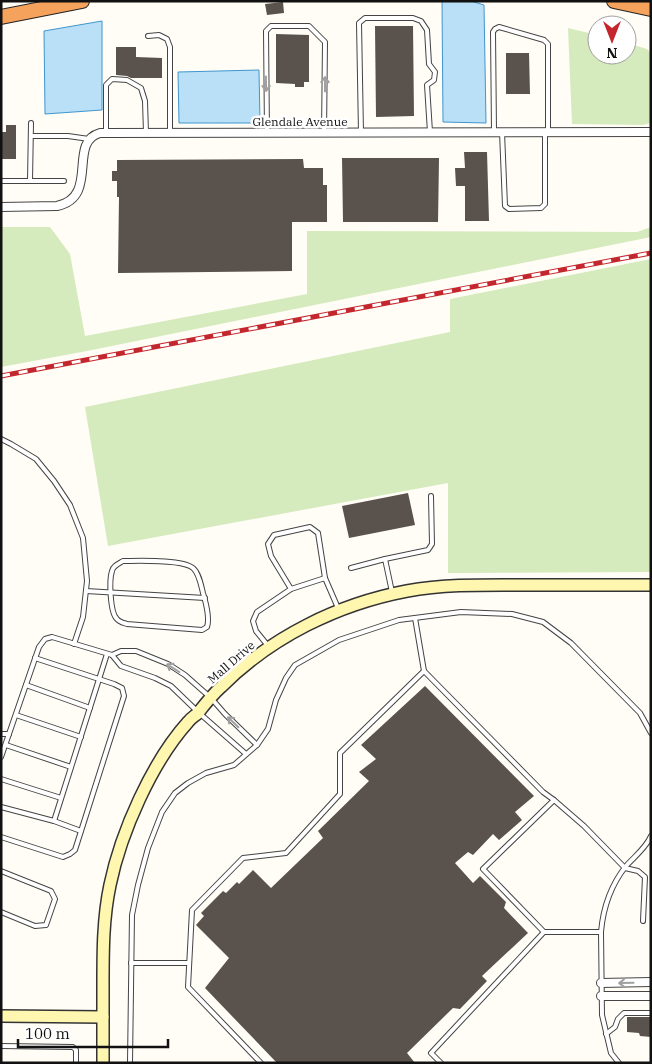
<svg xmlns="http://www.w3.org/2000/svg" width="652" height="1064" font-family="'IBM Plex Serif',serif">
<rect width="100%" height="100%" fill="#fffdf5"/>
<g fill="#d5ebbd">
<polygon points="568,28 597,35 597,55 627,55 627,43 647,49 651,53 651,123 643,125 572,124"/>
<polygon points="1,227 50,227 70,254 85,336 307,294 307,231 637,232 651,227 651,237 87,351 1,367"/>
<polygon points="651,259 651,572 448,573 448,483 108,546 85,407 450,332 450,299"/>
</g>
<g fill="#b9e0f7" stroke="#3f96cf">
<polygon points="442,1 471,1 484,5 486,123 443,122"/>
<polygon points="102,21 102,110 45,114 44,31"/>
<polygon points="259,70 260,123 179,123 178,72"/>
</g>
<g fill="#5a524d">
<polygon points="283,2 284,13 267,15 265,4"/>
<polygon points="375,26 413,26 414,116 376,117"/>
<polygon points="276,34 309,35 309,82 304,82 304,87 295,87 295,84 276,83"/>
<polygon points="116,47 136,47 136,57 162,58 162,78 131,78 127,76 116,75"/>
<polygon points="506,53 529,53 530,94 506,94"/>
<polygon points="6,125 16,125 16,159 1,159 1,132 6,132"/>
<polygon points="464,152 487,152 489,221 465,221 465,186 456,186 455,168 465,168"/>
<polygon points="342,158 439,158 438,222 343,222"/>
<polygon points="303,159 304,168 323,168 323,185 327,185 327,222 292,222 292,271 118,273 119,197 117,197 117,181 112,181 112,171 117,171 117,160"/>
<polygon points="408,493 415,525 349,538 342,506"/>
<polygon points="425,686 534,796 515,812 522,820 499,840 493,834 473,855 468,852 455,863 473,883 480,876 506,902 504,908 528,933 482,976 487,981 460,1009 453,1008 407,1053 415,1063 277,1063 205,988 229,958 196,925 204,916 201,913 223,891 226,893 237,882 239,884 253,870 271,888 323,838 318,831 369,781 359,772 376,759 361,745"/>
<polygon points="627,1017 651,1017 651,1037 640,1036 639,1033 627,1032"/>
</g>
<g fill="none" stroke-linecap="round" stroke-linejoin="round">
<defs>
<g id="lane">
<polyline points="148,36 159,35 167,39 170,47 170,133"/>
<polyline points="494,132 493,32 495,29 499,27 544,40 548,44 548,132"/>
<polyline points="502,132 505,206 509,209 541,208 545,204 545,132"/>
<polyline points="106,133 106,85 112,79 127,80 141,88 145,101 146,133"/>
<polyline points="267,133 266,31 271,26 309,26 325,42 324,133"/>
<polyline points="361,133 359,23 365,18 413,18 421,21 427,30 429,64 435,72 434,80 427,85 430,132"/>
<polyline points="31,136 68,136 89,139"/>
<polyline points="1,181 64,181"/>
<polyline points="30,181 31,123"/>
<polyline points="1,439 11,444 36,459 54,481 70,505 83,538 87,581 83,617 74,644"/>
<polyline points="385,559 428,550 432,544 431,496"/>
<path d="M123,561C138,561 182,559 193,568C199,573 201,585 203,593C206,603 210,618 207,627L202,630L127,624C124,623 119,622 117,619C110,613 109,580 112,571C113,566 118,564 123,561Z"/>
<polyline points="351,568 385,559 392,592"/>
<polyline points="291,589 271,556 268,544 274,535 310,527 318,533 325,578"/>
<polyline points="86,591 205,598"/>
<polyline points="415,618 424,671 543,792 554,800"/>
<polyline points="269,647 256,631 253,621 257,612 291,589 325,578 338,608"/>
<polyline points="112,655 121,651 136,651 168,664 185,675 211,698 225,714 257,745"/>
<polyline points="26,685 90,708"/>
<polyline points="16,715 81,737"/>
<polyline points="1,734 9,734"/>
<polyline points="6,745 71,767"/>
<polyline points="1,757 39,647 45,639 52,637 112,655 121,666 155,678 171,686 198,712 246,754"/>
<polyline points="1,779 61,798"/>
<polyline points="1,807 54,821 107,654"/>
<polyline points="54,821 81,831"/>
<polyline points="1,837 63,857 70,854 75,850 124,696 122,688 114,684 35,658"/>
<polyline points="1,871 51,891 55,899 46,925 35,926 1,912"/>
<polyline points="601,932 544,932 483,869 554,800 584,826 625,868 638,871 645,877 643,921"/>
<polyline points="131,963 189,963"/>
<polyline points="606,1034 615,1027 618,1019 624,1013 651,1013"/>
<polyline points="1,1046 73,1047 76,1050 76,1063"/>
<polyline points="130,1063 132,915 138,885 148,848 162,812 175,793 188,783 206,773 234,765 257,745 268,729 276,700 286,678 295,665 339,640 399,620 461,612 512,614 543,622 571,643 640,713 651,733"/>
<polyline points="261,1063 188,987 192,910 243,858 286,853 340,794 340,753 424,671"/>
<polyline points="441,1063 431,1053 544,932"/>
<path d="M619,1063L611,1053L602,1015L601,932C603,909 611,885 626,866C635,856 646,848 651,836"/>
</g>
<g id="street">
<path d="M1,207L57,206C100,197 67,142 100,133L651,132"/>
<polyline points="601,983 651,982"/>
<polyline points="601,996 651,996"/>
</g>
<g id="secondary">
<polyline points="1,1016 103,1017"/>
<path d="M103,1063C103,1037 103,1011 103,984C103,951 103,918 110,885C121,832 152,762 188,722C191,718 195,716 198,713C205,704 212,695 221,687C271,637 338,604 407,591C446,584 485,585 525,585C567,585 609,585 651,585"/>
</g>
<g id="highway">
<polyline points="614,1 651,9"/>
<polyline points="1,17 82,1"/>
</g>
</defs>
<use href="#lane" stroke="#444" stroke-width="6"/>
<use href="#street" stroke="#444" stroke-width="10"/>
<use href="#secondary" stroke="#333" stroke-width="14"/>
<use href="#highway" stroke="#222" stroke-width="16"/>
<use href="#lane" stroke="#fff" stroke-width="4"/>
<use href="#street" stroke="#fff" stroke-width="8"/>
<use href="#secondary" stroke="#fff6b0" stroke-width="11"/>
<use href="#highway" stroke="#f5a25d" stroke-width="14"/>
<defs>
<polyline id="rail" points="1,376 651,253"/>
</defs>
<use href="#rail" stroke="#c4262e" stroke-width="5"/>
<use href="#rail" stroke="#fff" stroke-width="3" stroke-dasharray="9" stroke-linecap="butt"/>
</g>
<defs><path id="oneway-shaft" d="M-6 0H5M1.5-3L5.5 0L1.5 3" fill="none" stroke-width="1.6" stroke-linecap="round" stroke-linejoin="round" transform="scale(1.25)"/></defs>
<g stroke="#a0a0a0">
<use href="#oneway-shaft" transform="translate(266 84) rotate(89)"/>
<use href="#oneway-shaft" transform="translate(325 84) rotate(-90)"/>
<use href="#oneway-shaft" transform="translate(173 668) rotate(-148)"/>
<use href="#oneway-shaft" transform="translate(233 722) rotate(-136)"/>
<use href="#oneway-shaft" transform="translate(626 983) rotate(179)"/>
</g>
<g text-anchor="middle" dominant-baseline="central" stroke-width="5" stroke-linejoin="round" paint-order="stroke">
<g font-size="12" fill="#111" stroke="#fff">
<text x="300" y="121">Glendale Avenue</text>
<text transform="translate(231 662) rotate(-41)">Mall Drive</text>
</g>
</g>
<rect width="652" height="1064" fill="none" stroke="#111111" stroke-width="5"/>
<g transform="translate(612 40) rotate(180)"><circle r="24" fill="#ffffff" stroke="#a0a0a0"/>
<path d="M0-4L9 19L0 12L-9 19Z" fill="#c4262e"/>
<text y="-8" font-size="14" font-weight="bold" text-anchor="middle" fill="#111111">N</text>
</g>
<path d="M18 1039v8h150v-8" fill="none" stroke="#111111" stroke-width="2.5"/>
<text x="25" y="1039" font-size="15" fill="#111111" stroke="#ffffff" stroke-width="4" paint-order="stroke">100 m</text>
</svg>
